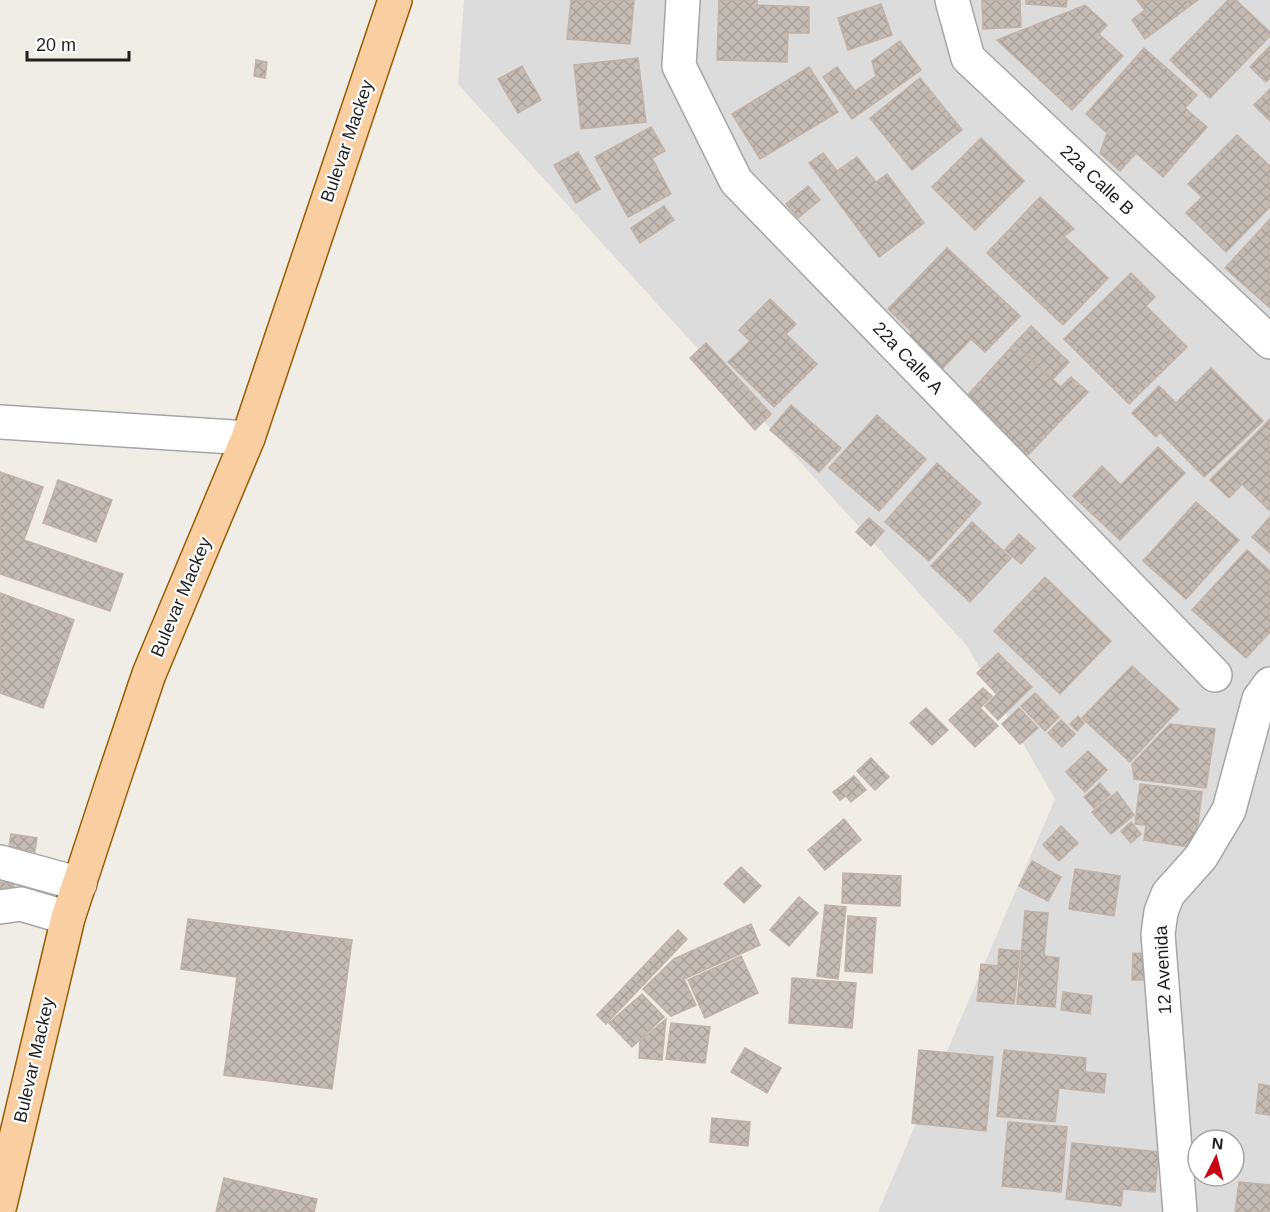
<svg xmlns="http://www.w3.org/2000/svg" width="1270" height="1212" font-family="Helvetica,sans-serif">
<defs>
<pattern id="building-cross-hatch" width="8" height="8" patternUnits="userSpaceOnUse" patternTransform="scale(1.5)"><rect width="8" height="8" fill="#c4bbb5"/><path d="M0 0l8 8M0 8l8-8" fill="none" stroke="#a8a09b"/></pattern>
</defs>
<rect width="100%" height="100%" fill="#f0ece6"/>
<path fill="#dddcdc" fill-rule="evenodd" d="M464,0H1270V1212H878L1055,799L967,646L458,84ZM1198,1140H1234V1176H1198Z"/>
<g fill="url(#building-cross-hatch)" stroke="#c1b2a8" stroke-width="1.5">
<polygon points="571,0 634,0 630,44 567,39"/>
<polygon points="719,0 757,0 757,5 809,7 809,33 788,33 787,62 717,60"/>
<polygon points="982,0 1020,0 1021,27 983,29"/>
<polygon points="1026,0 1067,0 1066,7 1026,4"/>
<polygon points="1137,0 1198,0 1145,39 1132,20 1145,10"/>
<polygon points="1228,0 1236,0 1270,32 1270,36 1210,98 1170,60"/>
<polygon points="881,4 892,35 848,50 838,18"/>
<polygon points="1085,5 1107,25 1099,34 1123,56 1072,110 997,40"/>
<polygon points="900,41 921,70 852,119 823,77 837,67 855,91 876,76 872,61"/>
<polygon points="1270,46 1270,78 1266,82 1250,67"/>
<polygon points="1144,48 1197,95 1185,108 1207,127 1163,177 1136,153 1120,171 1100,153 1107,133 1086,114"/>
<polygon points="638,58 646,122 581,129 574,65"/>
<polygon points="256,60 267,62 265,78 254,76"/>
<polygon points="522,66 541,100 518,113 498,79"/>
<polygon points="809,67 838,112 760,159 732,114"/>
<polygon points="920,78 962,130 912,170 870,118"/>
<polygon points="1270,89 1270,121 1254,105"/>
<polygon points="651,127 665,151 652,158 671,194 628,217 595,157"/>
<polygon points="1237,135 1270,166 1270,207 1226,252 1186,213 1202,197 1188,184"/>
<polygon points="981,138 1024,181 975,230 932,187"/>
<polygon points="578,152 600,189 576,203 554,165"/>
<polygon points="823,153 837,171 857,157 876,182 887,174 924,223 879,257 809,163"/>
<polygon points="808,186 820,200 798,218 786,204"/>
<polygon points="1040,197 1074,229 1064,236 1108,278 1063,325 987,253"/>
<polygon points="664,206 674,220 640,243 631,228"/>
<polygon points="1270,219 1270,308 1225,268"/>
<polygon points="947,248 1020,316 985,352 971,339 938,373 904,341 912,332 888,309"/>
<polygon points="1131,273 1155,297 1146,306 1187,347 1129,404 1064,339"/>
<polygon points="770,299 796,324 786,334 817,364 774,407 728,362 750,341 739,330"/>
<polygon points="1031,326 1069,362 1052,380 1014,344"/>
<polygon points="706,343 771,414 755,430 690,358"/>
<polygon points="1014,344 1061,387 1071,377 1088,392 1028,455 1017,446 1010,453 987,431 995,423 966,397"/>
<polygon points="1211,368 1263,421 1204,477 1160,432 1156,437 1132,413 1159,386 1176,403"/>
<polygon points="791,405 841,448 819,472 770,430"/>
<polygon points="877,415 926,459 879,511 829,468"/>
<polygon points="1270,419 1270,509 1269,510 1242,484 1229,498 1210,480"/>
<polygon points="1158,447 1185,473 1120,540 1073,496 1102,466 1121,485"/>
<polygon points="937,463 981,503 929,561 885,522"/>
<polygon points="0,472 43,487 24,540 123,574 110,611 0,574"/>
<polygon points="58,480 112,500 96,542 43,523"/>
<polygon points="1196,502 1239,540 1186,599 1143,561"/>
<polygon points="1270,517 1270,553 1252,537"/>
<polygon points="869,518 884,531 871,546 856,532"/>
<polygon points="972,522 1011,558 970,602 931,566"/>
<polygon points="1019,534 1035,548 1021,564 1005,550"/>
<polygon points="1247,550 1270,571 1270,632 1246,658 1192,610"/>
<polygon points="1045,577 1111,641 1060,694 994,631"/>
<polygon points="0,593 74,620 43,708 0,693"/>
<polygon points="998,653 1032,687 998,720 985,706 997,694 977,673"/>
<polygon points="1132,666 1179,709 1130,762 1082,718"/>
<polygon points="983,688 992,696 980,708 998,726 975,747 949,720"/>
<polygon points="1035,693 1059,717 1045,731 1021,706"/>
<polygon points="926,708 948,730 932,745 910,723"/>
<polygon points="1019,708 1038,728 1020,744 1002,724"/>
<polygon points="1078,716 1084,723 1077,731 1070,724"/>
<polygon points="1061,720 1075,734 1062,747 1048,733"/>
<polygon points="1170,724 1215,729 1206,788 1134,779 1132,764"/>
<polygon points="1088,751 1107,770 1085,792 1066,772"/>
<polygon points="871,758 889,777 875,790 857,771"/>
<polygon points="854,776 866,790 851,802 846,796 840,800 833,792"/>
<polygon points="1100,783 1110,795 1094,808 1084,797"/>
<polygon points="1140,784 1202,792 1195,848 1144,840 1146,825 1135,824"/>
<polygon points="1117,792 1134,815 1111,834 1092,812"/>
<polygon points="844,819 861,840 825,870 808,850"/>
<polygon points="1131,822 1141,834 1131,843 1121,831"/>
<polygon points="1061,826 1078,843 1059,861 1043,845"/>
<polygon points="11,834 37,838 34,856 8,852"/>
<polygon points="1032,861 1061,877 1048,901 1019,886"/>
<polygon points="741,867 761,886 744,903 724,884"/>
<polygon points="1075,869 1120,876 1114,916 1069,909"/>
<polygon points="843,873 901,876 900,906 842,903"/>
<polygon points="0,882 14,884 13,901 0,900"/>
<polygon points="799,897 818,913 789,946 770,930"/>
<polygon points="825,905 846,907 838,979 817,976"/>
<polygon points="1025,911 1048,913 1044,956 1059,958 1055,1007 1017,1004"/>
<polygon points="848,916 876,918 872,973 845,971"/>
<polygon points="188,919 352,940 332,1089 224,1075 237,977 181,969"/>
<polygon points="751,924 760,945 684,979 696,1005 671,1016 643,989 674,959"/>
<polygon points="678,930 687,939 606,1024 597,1015"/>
<polygon points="999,949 1020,951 1014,1004 977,1001 981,964 998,966"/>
<polygon points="1133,953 1149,954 1148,980 1132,980"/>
<polygon points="741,956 758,993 705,1018 688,980"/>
<polygon points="792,978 856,983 852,1028 789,1023"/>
<polygon points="1063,992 1092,996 1090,1014 1061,1010"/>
<polygon points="642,994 664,1017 632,1047 609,1023"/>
<polygon points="666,1019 662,1060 639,1058 640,1041"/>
<polygon points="671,1023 710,1027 705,1063 666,1059"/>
<polygon points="745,1048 781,1068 767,1093 731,1072"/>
<polygon points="919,1050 993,1057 986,1131 912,1123"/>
<polygon points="1004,1050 1086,1058 1085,1072 1106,1074 1104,1093 1059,1088 1055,1122 997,1116"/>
<polygon points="1259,1084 1270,1086 1270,1115 1256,1113"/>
<polygon points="712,1118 750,1122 748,1146 710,1142"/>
<polygon points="1008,1122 1067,1127 1061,1192 1002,1186"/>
<polygon points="1072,1143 1159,1152 1155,1192 1123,1189 1121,1206 1066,1199"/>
<polygon points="224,1178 317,1199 314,1212 216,1212"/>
<polygon points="1239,1182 1270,1185 1270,1212 1235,1212"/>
</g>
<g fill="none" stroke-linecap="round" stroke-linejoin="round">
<defs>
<g id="minor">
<polyline points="683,0 679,66 736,181 1215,675"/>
<polyline points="952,0 968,58 1270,342"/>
<polyline points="0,422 248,438"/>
<polyline points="0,862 80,884"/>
<polyline points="0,907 21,904 68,918"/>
<polyline points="1180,1212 1158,934 1161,912 1168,894 1201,857 1229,810 1259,699 1270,684"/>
</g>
<polyline id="major" points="0,1205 68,918 113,781 149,674 248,438 395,0"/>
</defs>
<use href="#minor" stroke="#a6a6a6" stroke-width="36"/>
<use href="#major" stroke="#965d04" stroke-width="36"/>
<use href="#minor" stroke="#fff" stroke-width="33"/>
<use href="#major" stroke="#f9cea1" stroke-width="33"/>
</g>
<g text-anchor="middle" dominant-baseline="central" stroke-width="4.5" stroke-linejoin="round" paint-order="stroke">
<g font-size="18" fill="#1f1f1f" stroke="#fff">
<text transform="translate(347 141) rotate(-71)">Bulevar Mackey</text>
<text transform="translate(1097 180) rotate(43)">22a Calle B</text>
<text transform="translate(908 358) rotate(46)">22a Calle A</text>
<text transform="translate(181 597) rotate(-67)">Bulevar Mackey</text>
<text transform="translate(1163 970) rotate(-93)">12 Avenida</text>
<text transform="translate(34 1060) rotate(-77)">Bulevar Mackey</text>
</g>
</g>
<g transform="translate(1216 1158) rotate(6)"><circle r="28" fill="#ffffff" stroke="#a5a5a5" stroke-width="1.5"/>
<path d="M0-4.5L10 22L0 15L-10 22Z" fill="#c90511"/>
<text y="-9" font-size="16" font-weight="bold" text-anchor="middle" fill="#1f1f1f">N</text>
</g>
<path d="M27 51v9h102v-9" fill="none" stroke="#1f1f1f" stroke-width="3"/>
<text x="36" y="51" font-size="18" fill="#1f1f1f" stroke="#ffffff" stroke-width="4.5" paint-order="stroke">20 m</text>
</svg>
